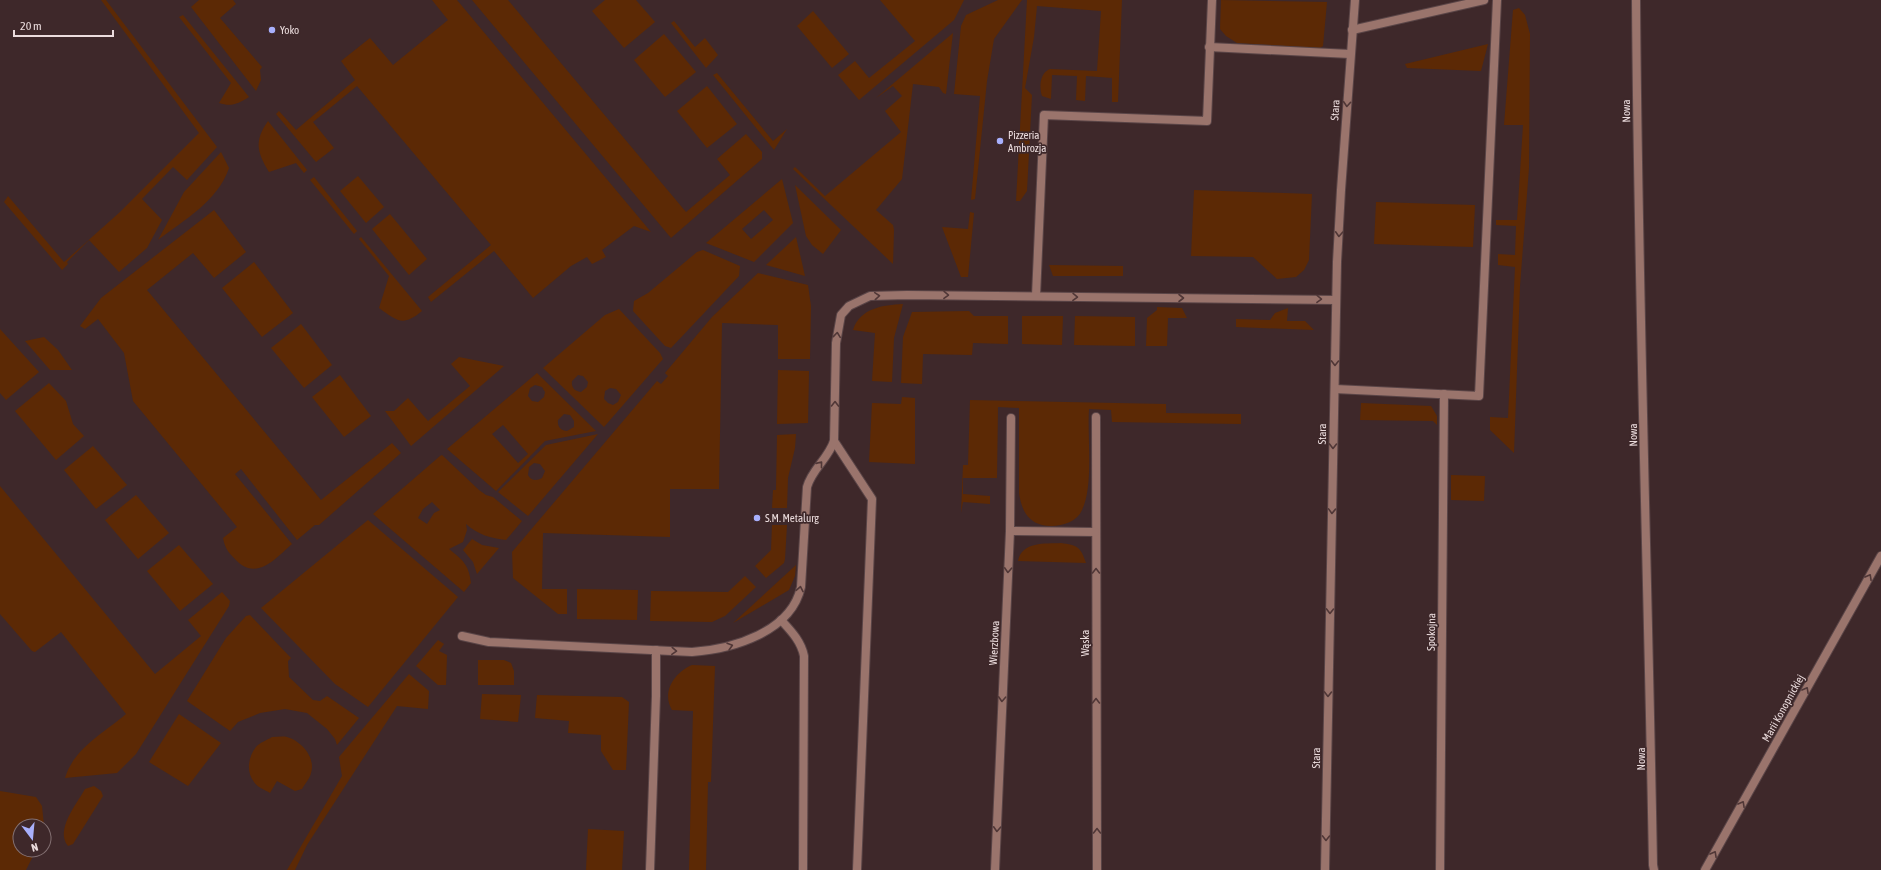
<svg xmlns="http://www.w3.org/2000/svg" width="1881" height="870" font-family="'Asap Condensed',sans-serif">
<rect width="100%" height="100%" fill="#3e282a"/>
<g fill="#5c2905" fill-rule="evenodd">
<polygon points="101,0 106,0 217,147 187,180 173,167 142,199 162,220 147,248 119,272 89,240 67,262 68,264 62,270 4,202 8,196 64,262 120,212 199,133"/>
<polygon points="199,0 233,0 236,4 220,18 262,67 260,70 261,80 256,91 191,7"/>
<polygon points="432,0 457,0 651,232 634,226 602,250 606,257 592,264 587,257 571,266 533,298 494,251 431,302 428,297 491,245 357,86 313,122 334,148 316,162 276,114 279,111 296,130 355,80 341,61 370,38 393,65 448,20"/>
<polygon points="472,0 508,0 686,212 730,175 717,159 746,134 762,152 762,159 671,238"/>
<polygon points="605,0 636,0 655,22 624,48 592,11"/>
<polygon points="880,0 964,0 954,20 859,100 838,75 855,61 869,78 915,41"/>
<polygon points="998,0 1022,0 994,39 987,81 975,199 971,200 980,96 954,94 961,26 966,15"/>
<path d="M1027,0H1122L1118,102H1112V78L1086,76L1085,101L1076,100L1077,76L1052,75L1051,99L1042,96C1039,86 1040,73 1050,69L1097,71L1101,11L1037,6L1034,37L1025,88L1032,95L1027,191L1020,201H1016Z"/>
<polygon points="1221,0 1327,2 1323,46 1320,48 1237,43 1226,36 1220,29"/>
<polygon points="1519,8 1525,15 1530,34 1529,168 1520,286 1514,453 1490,430 1490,417 1508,418 1515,267 1498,265 1498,254 1515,255 1516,226 1496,225 1496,220 1517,220 1523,125 1504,125 1513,10"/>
<polygon points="813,11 849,54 832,68 797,26"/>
<path d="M183,15L249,97C238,104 231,107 219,103L231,83L179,17Z"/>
<polygon points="674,21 695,47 705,38 718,55 706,68 671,23"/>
<polygon points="953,33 946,94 943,93 939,87 913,84 902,179 876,210 893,225 894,230 893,264 793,169 795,167 825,196 901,132 885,111 902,96 893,86 876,98"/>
<polygon points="664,34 696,72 665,97 634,60"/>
<polygon points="1488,44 1481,71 1407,68 1405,64"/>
<polygon points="717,73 773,141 787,129 774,150 713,75"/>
<polygon points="707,86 737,124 707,148 677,111"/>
<path d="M268,121L307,170L304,173L296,163L269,172C257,152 254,141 268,121Z"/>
<path d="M221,152L229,168C218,201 184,220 158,240L184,192Z"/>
<polygon points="358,176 384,207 366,223 340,191"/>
<polygon points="314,177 357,231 354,234 310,180"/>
<path d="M782,179L793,223L754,262L706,243ZM764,210L773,220L751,239L742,229Z"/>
<polygon points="795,185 841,230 823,254 812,245 806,236"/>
<polygon points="1194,190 1312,194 1309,260 1304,270 1296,277 1277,279 1253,257 1191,256"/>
<polygon points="1376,202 1475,205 1473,247 1374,244"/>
<path d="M214,210L246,252L214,278L193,253L147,290L321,500L392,443L401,453L319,525H315L297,540L241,469L235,474L292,544C275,559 256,582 235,559C228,552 225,548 223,538L237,527L133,401L124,353L98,319L85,329L80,326L101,298Z"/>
<polygon points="970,212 974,213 968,277 961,277 942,227 968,229"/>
<polygon points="390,214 427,259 409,275 372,229"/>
<path d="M361,237L422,311C403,327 397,321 379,308L389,276L359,239Z"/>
<polygon points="796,237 805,276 766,265"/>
<polygon points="703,250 740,266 739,276 671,348 665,346 633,311 634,301 648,293 697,252"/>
<polygon points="254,262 293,313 262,337 222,288"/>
<polygon points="1049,265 1123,266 1123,276 1053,276"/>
<polygon points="758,273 808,285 811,306 810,359 778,359 778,325 722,323 719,489 670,489 670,537 543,533 542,589 567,589 567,614 558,614 513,578 512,552 657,381 661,384 668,376 665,373 712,317"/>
<path d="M903,304L894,338L892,382L872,381L875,333L853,330C860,308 883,305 903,304Z"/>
<polygon points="1157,307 1182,308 1187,318 1168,318 1167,346 1146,346 1147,318 1157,310"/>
<polygon points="1288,308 1287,321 1305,321 1314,330 1236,327 1236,319 1270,320 1275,313"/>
<path d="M619,309L660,353L663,359L604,427L543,368L605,315ZM578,375L583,376L588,382L587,387L581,392C574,391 571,387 572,381ZM610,388L616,389L621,395L618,402L613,405L608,403L604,399L605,391Z"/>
<polygon points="969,311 974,316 1008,316 1008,344 973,343 972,355 923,354 922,384 901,383 903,337 912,312"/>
<polygon points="1022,316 1063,316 1062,345 1022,344"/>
<polygon points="1075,316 1135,317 1135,346 1074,345"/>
<polygon points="301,324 332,365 304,388 271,348"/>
<polygon points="0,329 39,372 6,400 0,393"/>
<polygon points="44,337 58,350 72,370 50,370 25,341"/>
<polygon points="459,357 504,366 411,446 385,411 394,411 408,398 428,421 470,386 451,364"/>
<polygon points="778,370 809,371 808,423 777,424"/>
<path d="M537,373L596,431L545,441L496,491L447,449ZM535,385L542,387L545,392L544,397L538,402L532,401L528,396L530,388ZM564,414L570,415L574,421V427L567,431C561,431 557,427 558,420ZM503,425L528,454L518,463L492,434Z"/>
<polygon points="340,375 371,416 344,437 312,397"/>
<polygon points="49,383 66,401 73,424 84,436 56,460 15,411"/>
<polygon points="902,397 915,398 915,464 869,462 872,403 901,404"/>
<path d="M970,400L1166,404V413L1241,414V424L1112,422L1111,410L1089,409C1087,437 1094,485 1082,510C1076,524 1056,528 1042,525C1026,521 1021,507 1019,493V408L998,407L997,478H963V494L990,496V504L963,502L961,513L963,465H968Z"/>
<polygon points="1361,403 1431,406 1437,416 1437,425 1433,421 1360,420"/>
<path d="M598,434L528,516L498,492L546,445ZM534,463L540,464L545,471L542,478C537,481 531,481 528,475L529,467Z"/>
<polygon points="796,434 795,448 788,478 787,508 772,508 773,490 776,490 777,435"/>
<polygon points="93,446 127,485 96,509 64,470"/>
<path d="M442,455L479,490L486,495L493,497L522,521L506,540C491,538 478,535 466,524L467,530L463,542L449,549C463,560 469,565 471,583L464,592L373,514L440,456ZM432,502L440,510L434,513L427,524L418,518L423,509Z"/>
<polygon points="1451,475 1485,476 1484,501 1451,500"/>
<path d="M0,486L155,674L201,636L188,620L222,592L230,601L229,606L136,754L117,773L65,778C74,748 104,733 126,714L61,632L35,652L32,651L0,614Z"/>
<polygon points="136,495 169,533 138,559 105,520"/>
<polygon points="368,520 458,597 368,707 335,684 261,608"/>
<polygon points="772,525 787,525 785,559 784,563 766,578 755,566 771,550"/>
<polygon points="472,539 482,545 499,548 477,574 473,562 463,550"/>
<path d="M1061,543C1077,545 1081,547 1086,563L1018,561C1022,541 1045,544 1061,543Z"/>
<polygon points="179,545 213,584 180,611 147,571"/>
<polygon points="796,565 795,576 789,590 733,623"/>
<polygon points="745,576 756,587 725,616 712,622 650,621 651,591 728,592"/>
<polygon points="577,589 638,590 637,620 577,619"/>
<polygon points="250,615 291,658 288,661 289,677 313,700 320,701 327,696 359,718 337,745 335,739 327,729 307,713 285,709 260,713 238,722 230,731 187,701 226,638 246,616"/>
<polygon points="438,640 444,644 439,651 447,655 446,685 438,685 416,666"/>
<polygon points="478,660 504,660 511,663 514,671 514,685 478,685"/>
<path d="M692,665L715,666L711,782H708L706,870H689L693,711L672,710C661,692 675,672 692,665Z"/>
<polygon points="409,674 429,691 428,709 397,706 307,845 295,870 287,870 342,776 339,757"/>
<polygon points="482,694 521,695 518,722 480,719"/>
<polygon points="537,695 622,697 629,702 626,770 613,770 601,751 601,735 568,733 569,721 535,718"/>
<polygon points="179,714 221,743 188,786 149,762"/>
<path d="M272,737C277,737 283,736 287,737C301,741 316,757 311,773C310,778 305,784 302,789L295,791L277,781L270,793C265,790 257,787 254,782C246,772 248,757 256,747C259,743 267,740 272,737Z"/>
<path d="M94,786L101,791L103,796L73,844L68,846C55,830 76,805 85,789Z"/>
<polygon points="0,791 36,797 42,806 44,826 20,826 20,850 36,850 26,870 0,870"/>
<polygon points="588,829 624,831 622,870 586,870"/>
</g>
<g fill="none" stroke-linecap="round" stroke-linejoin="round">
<defs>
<g id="service">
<polyline points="1352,30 1484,0"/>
<polyline points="1209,47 1350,54"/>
<polyline points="1036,296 1044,115 1207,121 1212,0"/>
<polyline points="1335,389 1479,396 1497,0"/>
<polyline points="1096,417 1097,870"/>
<polyline points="834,441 872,499 857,870"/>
<polyline points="1010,531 1095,532"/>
<path d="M781,620C791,631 801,641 804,656L803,870"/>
<polyline points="995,870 1010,531 1011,418"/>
<polyline points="1440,870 1444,394"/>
</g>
<g id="minor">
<path d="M1636,0C1638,289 1648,577 1653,865L1654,870"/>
<path d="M462,636L489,642L692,652C733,649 791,632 801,587L807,487C812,469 828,459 834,441L836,343L841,315L849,306L870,296L907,295L1336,300"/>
<polyline points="650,870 656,696 656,650"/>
<polyline points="1325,870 1337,262 1341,190 1355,0"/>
<polyline points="1705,870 1881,556"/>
</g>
</defs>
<use href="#service" stroke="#5a4547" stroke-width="10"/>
<use href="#minor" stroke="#5a4547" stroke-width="10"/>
<use href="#service" stroke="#9a746c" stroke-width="8"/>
<use href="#minor" stroke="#9a746c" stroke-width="8"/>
</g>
<defs><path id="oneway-chevron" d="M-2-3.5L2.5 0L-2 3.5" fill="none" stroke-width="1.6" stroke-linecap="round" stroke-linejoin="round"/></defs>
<g stroke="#503737">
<use href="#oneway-chevron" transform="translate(1347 104) rotate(94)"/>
<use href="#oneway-chevron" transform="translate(1339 234) rotate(93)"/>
<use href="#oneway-chevron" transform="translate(946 295) rotate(1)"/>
<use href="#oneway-chevron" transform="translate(877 296) rotate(-5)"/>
<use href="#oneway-chevron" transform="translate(1075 297) rotate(1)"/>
<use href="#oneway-chevron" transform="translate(1181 298)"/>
<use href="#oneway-chevron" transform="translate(1319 299) rotate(1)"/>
<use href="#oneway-chevron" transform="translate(837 335) rotate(-84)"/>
<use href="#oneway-chevron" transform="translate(1335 363) rotate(91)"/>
<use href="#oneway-chevron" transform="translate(835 404) rotate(-89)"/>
<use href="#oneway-chevron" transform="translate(1333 446) rotate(91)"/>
<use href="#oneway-chevron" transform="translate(820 464) rotate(-51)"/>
<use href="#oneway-chevron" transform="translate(1332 511) rotate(92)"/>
<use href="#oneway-chevron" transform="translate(1008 570) rotate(93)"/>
<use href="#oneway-chevron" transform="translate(1096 571) rotate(-90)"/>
<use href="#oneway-chevron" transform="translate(1869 577) rotate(-61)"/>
<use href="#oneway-chevron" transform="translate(800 589) rotate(-79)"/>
<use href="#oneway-chevron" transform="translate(1330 611) rotate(91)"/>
<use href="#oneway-chevron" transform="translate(730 646) rotate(-16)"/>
<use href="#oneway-chevron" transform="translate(674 651) rotate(3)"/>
<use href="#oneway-chevron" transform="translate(1806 690) rotate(-61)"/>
<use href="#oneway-chevron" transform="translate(1328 694) rotate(91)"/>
<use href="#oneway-chevron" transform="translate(1002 699) rotate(93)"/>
<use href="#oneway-chevron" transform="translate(1096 701) rotate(-90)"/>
<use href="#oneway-chevron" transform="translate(1742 804) rotate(-61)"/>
<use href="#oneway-chevron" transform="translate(997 829) rotate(93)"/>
<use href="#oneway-chevron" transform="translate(1097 831) rotate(-90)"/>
<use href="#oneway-chevron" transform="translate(1326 838) rotate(91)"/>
<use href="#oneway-chevron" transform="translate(1714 854) rotate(-61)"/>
</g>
<g fill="#a8b0fc" stroke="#3e282a" stroke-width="1.5">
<circle cx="272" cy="30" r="4"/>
<circle cx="1000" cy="141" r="4"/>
<circle cx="757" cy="518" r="4"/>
</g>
<g text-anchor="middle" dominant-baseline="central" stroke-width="3.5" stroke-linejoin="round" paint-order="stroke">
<g font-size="11" fill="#ebdcdd" stroke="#3e282a" text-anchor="start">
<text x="280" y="30">Yoko</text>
<text x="1008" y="135">Pizzeria<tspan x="1008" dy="13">Ambrozja</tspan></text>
<text x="765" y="518">S.M. Metalurg</text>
</g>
<g font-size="11" fill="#ebdcdd" stroke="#3e282a">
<text transform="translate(1335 110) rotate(-86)">Stara</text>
<text transform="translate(1626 111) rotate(-91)">Nowa</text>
<text transform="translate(1322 434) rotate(-89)">Stara</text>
<text transform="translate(1633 435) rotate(-91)">Nowa</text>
<text transform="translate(1431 632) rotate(-89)">Spokojna</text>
<text transform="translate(994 643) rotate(-87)">Wierzbowa</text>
<text transform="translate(1085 643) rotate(-90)">Wąska</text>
<text transform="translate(1783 708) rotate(-61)">Marii Konopnickiej</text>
<text transform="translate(1316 758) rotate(-89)">Stara</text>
<text transform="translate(1641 759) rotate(-90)">Nowa</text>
</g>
</g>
<g transform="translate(32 838) rotate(164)"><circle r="19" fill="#3e282a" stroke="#837072"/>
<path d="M0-3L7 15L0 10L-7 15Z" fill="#a8b0fc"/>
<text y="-6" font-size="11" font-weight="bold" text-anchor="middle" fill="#ebdcdd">N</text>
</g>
<path d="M14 30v6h99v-6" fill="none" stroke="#ebdcdd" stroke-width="2"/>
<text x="20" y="30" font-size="12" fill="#ebdcdd" stroke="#3e282a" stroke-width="3" paint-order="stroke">20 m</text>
</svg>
